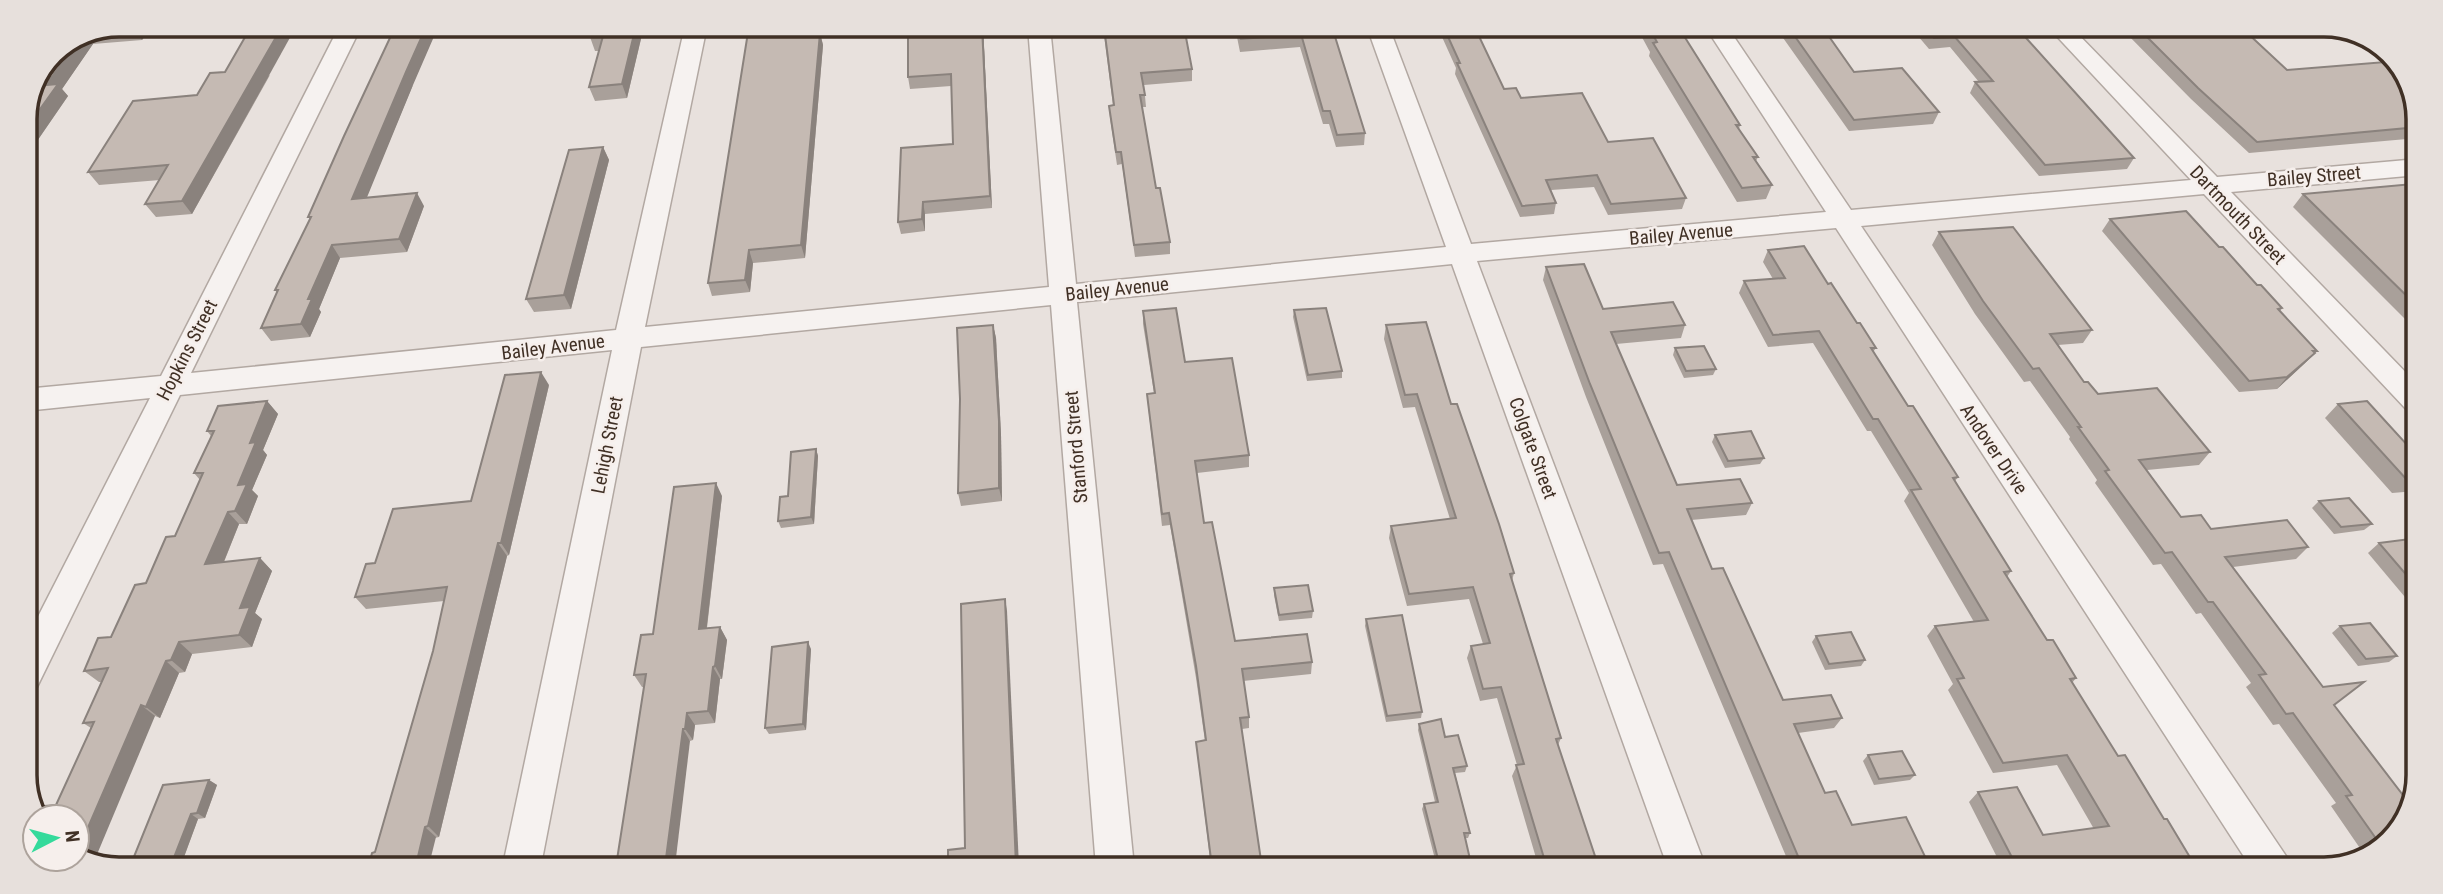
<svg xmlns="http://www.w3.org/2000/svg" width="2443" height="894" font-family="'Roboto Condensed',sans-serif">
<rect width="100%" height="100%" fill="#e8e1dd"/>
<g fill="none" stroke-linecap="round" stroke-linejoin="round">
<defs>
<polygon id="minor" points="340,25 362,25 191,373 616,330 685,26 707,26 645,327 1049,287 1028,27 1050,27 1076,284 1446,247 1367,27 1389,27 1471,244 1826,212 1706,28 1728,28 1851,210 2191,180 2050,29 2073,29 2217,177 2418,159 2418,175 2231,192 2416,383 2416,412 2406,409 2204,194 1861,226 2286,856 2292,869 2252,869 1836,228 1477,261 1706,868 1668,868 1452,264 1077,302 1134,867 1096,867 1051,305 641,347 541,865 503,865 612,350 180,395 37,687 25,691 25,642 150,398 25,411 25,389 161,376"/>
</defs>
<use href="#minor" stroke="#b2a8a2" stroke-width="3"/>
<use href="#minor" fill="#f6f2f0" fill-rule="evenodd"/>
</g>
<g fill="#a9a09a">
<polygon points="119,24 153,25 142,40 93,44 62,89 68,96 35,144 25,146 25,113 52,52"/>
<polygon points="593,26 644,26 627,98 595,101 589,87 599,51 595,51 590,37"/>
<polygon points="785,26 784,35 820,33 823,45 805,258 753,263 750,292 712,296 708,283"/>
<polygon points="908,26 983,26 992,208 925,214 925,231 901,234 898,222 953,144 951,86 910,89 908,77"/>
<polygon points="1098,27 1169,27 1170,33 1192,69 1192,81 1144,85 1146,107 1142,107 1156,188 1170,242 1170,254 1135,257 1122,164 1117,165 1110,118 1109,106 1113,105 1104,35 1099,35"/>
<polygon points="1235,27 1332,27 1365,133 1364,145 1336,147 1329,124 1323,124 1300,47 1240,52"/>
<polygon points="1438,28 1480,28 1481,30 1479,37 1504,89 1608,142 1686,198 1682,209 1608,215 1594,187 1551,190 1556,203 1554,214 1520,217 1455,74 1456,68"/>
<polygon points="1637,28 1679,28 1740,125 1739,129 1758,157 1756,161 1772,185 1766,199 1737,202 1649,56 1650,52"/>
<polygon points="1776,28 1823,28 1854,72 1939,112 1933,124 1849,131"/>
<polygon points="1912,29 2018,29 2134,158 2127,169 2039,176 1970,93 1975,82 1979,82 1950,47 1929,49"/>
<polygon points="2122,29 2331,30 2250,36 2287,70 2418,112 2418,138 2249,153 2191,99"/>
<polygon points="270,75 192,214 156,217 145,204 160,180 99,185 88,172"/>
<polygon points="413,85 366,197 424,206 407,252 340,258 319,309 321,312 310,337 271,341 261,328 277,293 275,290 310,219 308,217"/>
<polygon points="603,147 609,160 571,309 534,312 526,299"/>
<polygon points="2418,189 2417,331 2293,207 2303,194"/>
<polygon points="2110,219 2219,247 2282,308 2280,311 2317,351 2304,364 2277,389 2239,392 2102,231"/>
<polygon points="1939,232 2092,330 2083,343 2058,345 2084,382 2098,394 2210,452 2199,465 2147,470 2181,517 2211,529 2308,547 2296,559 2233,567 2334,705 2412,807 2377,853 2366,857 2331,806 2336,803 2279,724 2273,725 2246,687 2251,683 2201,613 2196,614 2161,564 2153,565 2095,483 2097,480 2069,439 2070,437 2030,381 2024,382 1975,314 1932,245"/>
<polygon points="1768,250 1828,284 1876,348 1873,352 1908,406 1958,477 1955,481 2011,571 2007,577 2047,640 2076,678 2072,683 2118,756 2164,819 2197,869 2003,869 1969,802 1978,792 2043,835 2094,829 2057,765 1993,773 1948,690 1953,684 1927,636 1935,626 1974,622 1904,501 1909,493 1871,431 1867,431 1813,343 1768,347 1739,293 1744,281 1773,279 1763,262"/>
<polygon points="1546,267 1603,309 1685,325 1681,338 1616,344 1677,485 1752,503 1746,515 1691,520 1712,569 1783,700 1842,718 1834,728 1798,733 1825,793 1852,825 1931,869 1791,868 1663,564 1653,565 1586,397 1543,280"/>
<polygon points="1294,310 1342,371 1342,378 1307,381 1293,317"/>
<polygon points="1143,311 1185,362 1249,455 1249,467 1197,473 1204,523 1235,641 1312,662 1311,674 1243,681 1249,717 1249,728 1242,729 1262,867 1211,867 1197,752 1196,742 1205,741 1196,678 1170,525 1162,526 1148,406 1147,394 1154,393 1143,324"/>
<polygon points="993,325 996,338 1001,434 1002,501 961,506 958,493"/>
<polygon points="1386,325 1451,404 1514,573 1512,581 1561,738 1558,745 1599,868 1539,868 1512,776 1517,765 1497,698 1480,701 1467,658 1471,646 1483,644 1469,599 1407,606 1389,538 1391,526 1450,519 1415,407 1403,408 1384,339"/>
<polygon points="1675,348 1716,369 1713,375 1684,378 1673,355"/>
<polygon points="549,385 509,555 507,556 439,837 375,852 433,651 444,601 366,609 355,597 375,563 471,501"/>
<polygon points="267,401 278,414 263,450 267,455 252,490 258,496 247,524 239,524 224,562 260,558 272,571 255,613 262,619 252,647 192,654 185,672 179,673 160,718 155,716 56,805 91,728 83,723 102,682 99,682 84,671 111,637 146,583 175,536 200,480 194,473 211,436 207,431"/>
<polygon points="2338,404 2416,449 2416,491 2392,493 2325,418"/>
<polygon points="1715,435 1764,458 1760,464 1725,468 1712,442"/>
<polygon points="816,449 818,456 814,524 781,528 778,521 788,496"/>
<polygon points="722,496 707,628 720,627 727,640 722,679 720,679 715,723 695,725 693,740 690,741 644,687 642,687 634,675"/>
<polygon points="2319,501 2372,524 2364,530 2334,534 2312,508"/>
<polygon points="2379,543 2415,545 2415,609 2368,553"/>
<polygon points="1274,588 1313,611 1312,618 1279,621 1274,595"/>
<polygon points="1366,619 1422,712 1421,718 1386,722 1365,626"/>
<polygon points="2340,626 2397,656 2389,662 2358,666 2332,633"/>
<polygon points="1816,636 1865,660 1861,666 1825,670 1812,642"/>
<polygon points="811,649 806,730 769,734 765,728"/>
<polygon points="1419,724 1445,737 1467,766 1465,772 1455,773 1470,833 1468,838 1465,838 1472,868 1437,867 1422,809 1424,804 1435,802 1418,730"/>
<polygon points="1868,755 1915,775 1910,780 1874,785 1863,761"/>
<polygon points="209,780 217,785 205,818 198,819 181,865 131,864"/>
</g>
<g fill="#8a827d">
<polygon points="136,25 153,25 142,40 133,28"/>
<polygon points="283,25 297,25 192,214 182,201"/>
<polygon points="427,25 439,25 413,85 361,212 352,199 406,72"/>
<polygon points="636,26 644,26 627,98 622,84"/>
<polygon points="780,26 785,26 782,48 779,36"/>
<polygon points="982,26 983,26 992,208 990,196"/>
<polygon points="820,33 823,45 805,258 801,245"/>
<polygon points="88,37 93,44 62,89 68,96 35,144 25,132 25,130 46,85 77,42"/>
<polygon points="603,147 609,160 571,309 564,295"/>
<polygon points="417,193 424,206 407,252 399,239"/>
<polygon points="923,202 925,214 925,231 922,219"/>
<polygon points="332,245 340,258 319,309 321,312 310,337 301,324 308,299"/>
<polygon points="749,250 753,263 750,292 745,280"/>
<polygon points="993,325 996,338 1001,434 1002,501 999,488"/>
<polygon points="2315,353 2304,364 2277,389 2287,377"/>
<polygon points="541,372 549,385 509,555 501,543"/>
<polygon points="267,401 278,414 263,450 267,455 252,490 258,496 247,524 235,511 238,485 250,443"/>
<polygon points="816,449 818,456 814,524 811,517"/>
<polygon points="716,483 722,496 705,642 699,629"/>
<polygon points="228,512 239,524 218,576 205,564"/>
<polygon points="498,543 507,556 439,837 428,826"/>
<polygon points="260,558 272,571 255,613 262,619 252,647 239,635 240,608"/>
<polygon points="1005,599 1007,611 1019,866 1016,866"/>
<polygon points="720,627 727,640 722,679 715,666"/>
<polygon points="179,642 192,654 185,672 171,660"/>
<polygon points="808,642 811,649 806,730 803,724"/>
<polygon points="166,661 179,673 160,718 146,707"/>
<polygon points="713,667 720,679 715,723 708,711"/>
<polygon points="141,705 155,716 93,864 88,864 77,856 77,853"/>
<polygon points="687,713 695,725 693,740 685,729"/>
<polygon points="683,729 690,741 675,866 665,866"/>
<polygon points="209,780 217,785 205,818 197,813"/>
<polygon points="191,814 198,819 181,865 171,865"/>
<polygon points="425,827 436,837 429,865 416,865"/>
</g>
<g fill="#c5bab3" stroke="#8a827d" stroke-width="2">
<polygon points="119,24 136,25 133,28 105,30"/>
<polygon points="252,25 283,25 182,201 145,204 168,165 88,172 133,101 197,95 210,73 225,72"/>
<polygon points="396,25 427,25 406,72 352,199 417,193 399,239 332,245 308,299 312,299 301,324 261,328 278,290 275,290 311,217 308,217 344,136"/>
<polygon points="593,26 636,26 622,84 589,87 603,36 590,37"/>
<polygon points="749,26 780,26 779,36 820,33 801,245 749,250 745,280 708,283"/>
<polygon points="908,26 982,26 990,196 923,202 922,219 898,222 901,148 953,144 951,74 908,77"/>
<polygon points="1104,27 1169,27 1170,33 1185,32 1192,69 1141,73 1145,95 1140,95 1156,188 1160,188 1170,242 1134,245 1121,152 1116,152 1109,106 1114,105"/>
<polygon points="1238,27 1332,27 1365,133 1337,135 1330,111 1323,111 1301,34 1241,39"/>
<polygon points="1444,28 1480,28 1481,30 1476,30 1504,89 1516,88 1521,98 1582,93 1608,142 1653,138 1686,198 1611,204 1597,175 1546,180 1556,203 1522,206 1457,63 1460,63"/>
<polygon points="1649,28 1679,28 1740,125 1736,125 1758,157 1753,157 1772,185 1742,188 1653,43 1657,42"/>
<polygon points="1789,28 1823,28 1854,72 1902,68 1939,112 1854,120"/>
<polygon points="1926,29 2018,29 2134,158 2045,165 1975,82 1993,81 1955,37 1934,38"/>
<polygon points="2139,29 2243,29 2287,70 2398,61 2418,112 2418,127 2257,142 2198,88"/>
<polygon points="77,42 46,85 58,84 25,130 25,113 52,52"/>
<polygon points="603,147 564,295 526,299 569,150"/>
<polygon points="2413,184 2418,189 2417,255 2410,255 2417,262 2417,306 2303,194"/>
<polygon points="2186,211 2219,247 2223,247 2257,285 2261,285 2282,308 2278,309 2317,351 2313,351 2315,353 2287,377 2249,381 2110,219"/>
<polygon points="2013,227 2092,330 2050,334 2084,382 2088,382 2098,394 2157,388 2210,452 2139,460 2181,517 2201,515 2211,529 2287,520 2308,547 2225,557 2323,687 2364,682 2334,705 2412,807 2382,847 2346,796 2352,795 2293,713 2286,714 2259,675 2266,674 2213,602 2208,602 2172,552 2165,553 2105,471 2109,470 2078,427 2081,427 2039,368 2033,369 1983,301 1939,232"/>
<polygon points="1804,246 1828,284 1831,283 1857,323 1860,323 1876,348 1871,348 1908,406 1913,406 1958,477 1953,478 2011,571 2004,572 2047,640 2053,640 2076,678 2070,679 2118,756 2125,755 2164,819 2167,819 2197,869 2018,869 1978,792 2017,787 2043,835 2109,826 2067,755 2003,763 1957,679 1964,678 1935,626 1988,620 1911,490 1921,489 1878,419 1873,419 1819,331 1773,335 1744,281 1785,278 1768,250"/>
<polygon points="1584,264 1603,309 1673,302 1685,325 1611,332 1677,485 1740,479 1752,503 1687,509 1712,569 1723,568 1783,700 1831,695 1842,718 1794,724 1825,793 1836,791 1852,825 1906,817 1931,869 1803,868 1669,552 1659,553 1590,384 1546,267"/>
<polygon points="1176,308 1185,362 1232,358 1249,455 1195,461 1204,523 1212,522 1235,641 1307,634 1312,662 1242,669 1249,717 1240,718 1262,867 1212,867 1196,742 1206,740 1196,666 1169,513 1162,514 1147,394 1155,393 1143,311"/>
<polygon points="1326,308 1342,371 1308,375 1294,310"/>
<polygon points="1426,322 1451,404 1457,404 1499,524 1514,573 1510,574 1561,738 1556,739 1599,868 1547,868 1516,765 1524,764 1501,687 1483,689 1471,646 1490,643 1473,587 1409,594 1391,526 1456,518 1417,394 1405,395 1386,325"/>
<polygon points="993,325 999,421 999,488 958,493 960,399 957,328"/>
<polygon points="1704,346 1716,369 1686,371 1675,348"/>
<polygon points="541,372 501,543 498,543 428,826 425,827 416,865 369,865 372,853 375,852 433,651 447,587 355,597 366,564 375,563 393,509 471,501 505,375"/>
<polygon points="267,401 250,443 256,442 238,485 247,484 235,511 228,512 205,564 260,558 240,608 250,607 239,635 179,642 171,660 166,661 146,707 141,705 77,853 77,817 40,817 45,806 56,805 94,722 83,723 108,668 84,671 98,638 111,637 135,585 146,583 166,537 175,536 203,473 194,473 214,431 207,431 218,406"/>
<polygon points="2367,401 2408,446 2412,445 2416,449 2416,479 2407,480 2338,404"/>
<polygon points="1751,431 1764,458 1728,461 1715,435"/>
<polygon points="816,449 811,517 778,521 780,497 788,496 791,452"/>
<polygon points="716,483 699,629 720,627 715,666 713,667 708,711 687,713 685,729 683,729 665,866 616,866 646,674 634,675 641,635 653,634 674,487"/>
<polygon points="2349,498 2372,524 2341,527 2319,501"/>
<polygon points="2410,539 2415,545 2415,585 2379,543"/>
<polygon points="1308,585 1313,611 1279,615 1274,588"/>
<polygon points="1005,599 1016,866 948,866 948,850 965,848 961,604"/>
<polygon points="1402,615 1422,712 1387,716 1366,619"/>
<polygon points="2370,623 2397,656 2366,659 2340,626"/>
<polygon points="1851,632 1865,660 1829,664 1816,636"/>
<polygon points="808,642 803,724 765,728 772,647"/>
<polygon points="1441,719 1445,737 1458,735 1467,766 1453,768 1470,833 1464,833 1472,868 1440,867 1424,804 1438,802 1419,724"/>
<polygon points="1902,751 1915,775 1879,779 1868,755"/>
<polygon points="209,780 197,813 191,814 171,865 131,864 163,785"/>
</g>
<g text-anchor="middle" dominant-baseline="central" stroke-width="5" stroke-linejoin="round" paint-order="stroke">
<g font-size="19" fill="#403025" stroke="#f6efec">
<text transform="translate(2314 176) rotate(-5)">Bailey Street</text>
<text transform="translate(2238 215) rotate(46)">Dartmouth Street</text>
<text transform="translate(1681 234) rotate(-5)">Bailey Avenue</text>
<text transform="translate(1117 289) rotate(-6)">Bailey Avenue</text>
<text transform="translate(553 347) rotate(-7)">Bailey Avenue</text>
<text transform="translate(187 350) rotate(-63)">Hopkins Street</text>
<text transform="translate(607 445) rotate(-79)">Lehigh Street</text>
<text transform="translate(1076 447) rotate(-95)">Stanford Street</text>
<text transform="translate(1533 448) rotate(70)">Colgate Street</text>
<text transform="translate(1994 449) rotate(56)">Andover Drive</text>
</g>
</g>
<path d="M0 0H2443V894H0ZM119 37H2324A82 82 0 0 1 2406 119V775A82 82 0 0 1 2324 857H119A82 82 0 0 1 37 775V119A82 82 0 0 1 119 37Z" fill="#e7e0dc" fill-rule="evenodd"/>
<path fill="none" stroke="#403025" stroke-width="3.5" d="M119 37H2324A82 82 0 0 1 2406 119V775A82 82 0 0 1 2324 857H119A82 82 0 0 1 37 775V119A82 82 0 0 1 119 37Z"/>
<g transform="translate(56 838) rotate(84)"><circle r="33" fill="#f6efec" stroke="#ada39c" stroke-width="2"/>
<path d="M0-5L12 26L0 18L-12 26Z" fill="#34da9b"/>
<text y="-10" font-size="19" font-weight="bold" text-anchor="middle" fill="#403025">N</text>
</g>
</svg>
